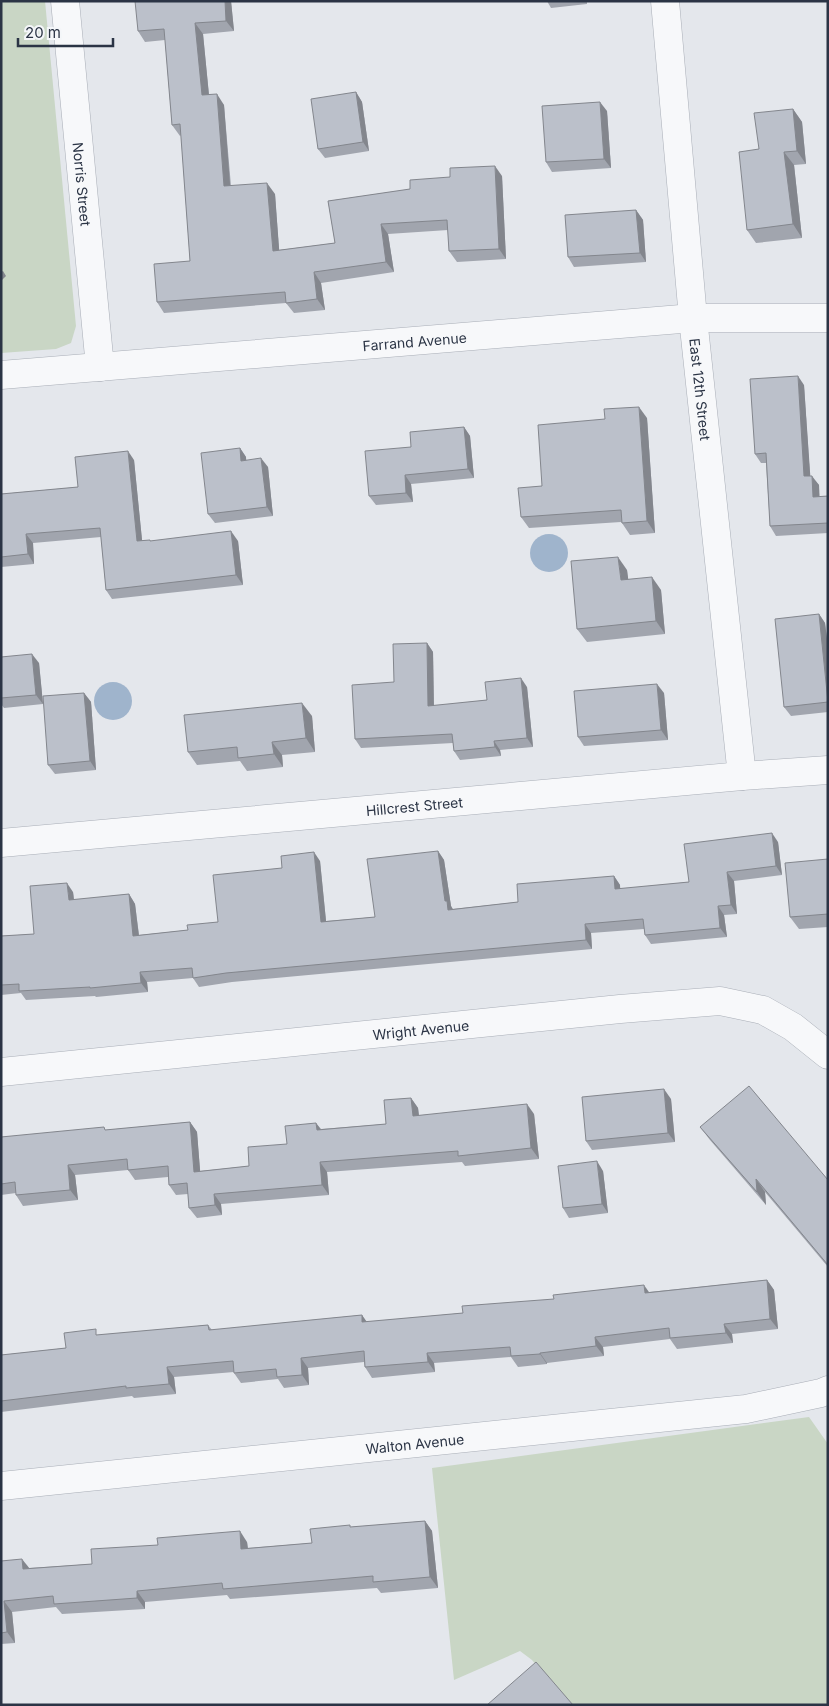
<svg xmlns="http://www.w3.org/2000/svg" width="829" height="1706" font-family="Inter,sans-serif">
<rect width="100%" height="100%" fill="#e4e7ec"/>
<g fill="#c9d6c5">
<polygon points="1,1 45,1 76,326 71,343 56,349 1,353"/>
<polygon points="809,1417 828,1444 828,1705 568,1705 532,1660 520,1651 454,1680 432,1468"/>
</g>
<g fill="#9fb4cc">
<circle cx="549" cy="553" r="19"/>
<circle cx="113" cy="701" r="19"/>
</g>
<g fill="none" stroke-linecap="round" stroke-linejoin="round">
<defs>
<g id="street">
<path id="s1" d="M65,1L100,367"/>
<path id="s2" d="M665,1L693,318L742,776"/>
<path id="s3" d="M1,375L693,318H828"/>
<path id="s4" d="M1,843L742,776L828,770"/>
<path id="s5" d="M1,1072L620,1009L720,1001L763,1010L793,1027L828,1055"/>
<path id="s6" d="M1,1486L746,1409L821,1393L828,1390"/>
</g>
</defs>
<use href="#street" stroke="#a9aeb7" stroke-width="29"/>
<use href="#street" stroke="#f7f8fa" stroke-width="28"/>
</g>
<g fill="#a1a5ae">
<polygon points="231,1 234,31 203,34 209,95 224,105 231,186 275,194 279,250 335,243 328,201 502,176 506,259 457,262 449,251 448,230 388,234 394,272 321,283 325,310 294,313 286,303 164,313 157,302 190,261 181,135 180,136 172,125 165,40 145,42 138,31"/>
<polygon points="547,1 587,1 587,4 551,8"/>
<polygon points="356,92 362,102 369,151 325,158 318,149"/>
<polygon points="793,109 802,122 806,164 794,165 802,238 756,243 747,230"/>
<polygon points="607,111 611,168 552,172 546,162"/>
<polygon points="636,210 643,220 646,262 574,267 568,257"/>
<polygon points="804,385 810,476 819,485 819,497 828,496 828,533 776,536 770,526 766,463 761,463 755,454"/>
<polygon points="647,418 655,533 630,535 622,523 621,522 529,528 521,517 542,486"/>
<polygon points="464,427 470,436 474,478 411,484 413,502 376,505 369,496 411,447"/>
<polygon points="240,448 246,457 246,460 268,467 273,516 215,523 208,514"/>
<polygon points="134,460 142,540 151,541 238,541 243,585 112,599 106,590 101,537 33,543 34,564 1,567 1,494 78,487"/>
<polygon points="627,570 628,579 661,590 665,634 587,642 577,629"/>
<polygon points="819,614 825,623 828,647 828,712 791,716 784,707"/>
<polygon points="427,643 433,652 434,706 487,700 527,687 533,747 500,750 501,756 460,760 454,751 453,743 361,748 355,739 394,682"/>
<polygon points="1,657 39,663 43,704 4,708 1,704"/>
<polygon points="84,693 91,702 96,770 55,774 48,765"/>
<polygon points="664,693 668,740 584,746 578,737"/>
<polygon points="312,716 315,752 282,755 283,767 247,771 240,761 197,765 188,752"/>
<polygon points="778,842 782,875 734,881 737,914 724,915 727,937 651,944 645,935 644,929 591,933 592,949 232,982 199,987 193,978 147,982 148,992 96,997 95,996 26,1000 21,993 1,995 1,936 34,934 73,892 74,900 129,894 135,904 139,935 188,930 218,922 282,868 320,861 326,921 375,917 438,851 444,860 451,906 453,909 518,902 614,876 620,885 620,889 689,882"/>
<polygon points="828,859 828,927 799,929 790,917"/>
<polygon points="411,1098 418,1108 419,1115 534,1114 539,1159 465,1166 462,1162 327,1172 329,1195 221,1204 222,1215 197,1218 189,1208 188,1194 176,1195 169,1185 168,1177 135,1180 128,1170 75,1175 78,1200 23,1206 16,1195 16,1193 1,1195 1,1137 106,1130 190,1122 197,1132 200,1171 249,1166 287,1144 316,1123 321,1129 386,1124"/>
<polygon points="671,1099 675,1142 592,1150 586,1141"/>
<polygon points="700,1127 828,1180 828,1267 765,1192 766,1205 710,1140"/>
<polygon points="603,1171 608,1213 569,1218 563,1208"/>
<polygon points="767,1280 774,1290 778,1329 732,1334 733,1343 677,1349 670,1339 603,1347 604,1356 547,1363 547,1364 518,1367 511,1357 434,1363 435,1372 372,1378 365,1367 364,1362 308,1368 309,1385 284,1388 278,1379 241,1383 234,1373 234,1372 174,1377 176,1394 134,1398 132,1396 1,1412 1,1355 66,1348 100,1335 208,1325 212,1330 362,1315 366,1322 463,1313 649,1292"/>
<polygon points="425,1521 432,1531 438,1588 381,1593 377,1588 230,1599 227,1595 145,1602 145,1609 62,1614 56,1607 12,1612 15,1643 1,1644 1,1561 29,1568 92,1564 247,1542 248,1548 312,1543 352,1527"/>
</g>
<g fill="#83868d">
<polygon points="225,1 231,1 234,31 226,21"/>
<polygon points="195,23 203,34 210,106 202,95"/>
<polygon points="356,92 362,102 369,151 363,142"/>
<polygon points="217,94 224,105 231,197 224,186"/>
<polygon points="600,102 607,111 611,168 604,159"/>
<polygon points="793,109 802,122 806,164 797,151"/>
<polygon points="784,152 794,165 802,238 793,224"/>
<polygon points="495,166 502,176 506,259 499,249"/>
<polygon points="267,183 275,194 280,261 273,251"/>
<polygon points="636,210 643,220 646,262 640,253"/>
<polygon points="381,224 388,234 394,272 386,262"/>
<polygon points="3,271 6,276 1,281 1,272"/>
<polygon points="314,272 321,283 325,310 317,299"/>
<polygon points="798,376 804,385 811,486 804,476"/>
<polygon points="639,407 647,418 655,533 647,521"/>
<polygon points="464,427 470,436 474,478 468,469"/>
<polygon points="240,448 246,457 247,470 241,461"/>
<polygon points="128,451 134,460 143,550 137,541"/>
<polygon points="261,458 268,467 273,516 267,507"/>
<polygon points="405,475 411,484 413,502 406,493"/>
<polygon points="812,476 819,485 820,506 813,497"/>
<polygon points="231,531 238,541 243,585 236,575"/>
<polygon points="26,534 33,543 34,564 28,554"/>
<polygon points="618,557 627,570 630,593 621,580"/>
<polygon points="652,577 661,590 665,634 656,621"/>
<polygon points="819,614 825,623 828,647 828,699"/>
<polygon points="427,643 433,652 434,715 428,706"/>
<polygon points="32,654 39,663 43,704 36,695"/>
<polygon points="521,678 527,687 533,747 527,738"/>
<polygon points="657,684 664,693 668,740 661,730"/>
<polygon points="84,693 91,702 96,770 90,761"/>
<polygon points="302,703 312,716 315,752 306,738"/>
<polygon points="494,741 500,750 501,756 495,747"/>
<polygon points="272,742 282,755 283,767 274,754"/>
<polygon points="772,833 778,842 782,875 776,866"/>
<polygon points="438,851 444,860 451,906 453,910 448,910 445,901"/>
<polygon points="314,852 320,861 327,931 321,922"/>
<polygon points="727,872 734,881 737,914 731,905"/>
<polygon points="614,876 620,885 621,899 615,889"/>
<polygon points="67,883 73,892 75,909 69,900"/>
<polygon points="129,894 135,904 140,945 133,936"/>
<polygon points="718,906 724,915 727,937 720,928"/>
<polygon points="585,924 591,933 592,949 586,940"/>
<polygon points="140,972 147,982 148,992 141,983"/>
<polygon points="664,1089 671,1099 675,1142 668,1133"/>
<polygon points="411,1098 418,1108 420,1126 413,1116"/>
<polygon points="527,1104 534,1114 539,1159 531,1148"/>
<polygon points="190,1122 197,1132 201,1182 194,1172"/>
<polygon points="316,1123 324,1134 317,1130"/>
<polygon points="597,1161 603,1171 608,1213 602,1204"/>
<polygon points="320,1162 327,1172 329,1195 322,1185"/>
<polygon points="68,1165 75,1175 78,1200 70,1190"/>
<polygon points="756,1179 765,1192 766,1205 757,1192"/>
<polygon points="214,1194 221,1204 222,1215 215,1205"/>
<polygon points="767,1280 774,1290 778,1329 770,1319"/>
<polygon points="644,1285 651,1295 645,1293"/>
<polygon points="362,1315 369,1325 362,1322"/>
<polygon points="724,1324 732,1334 733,1343 726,1333"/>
<polygon points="595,1337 603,1347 604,1356 596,1346"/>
<polygon points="427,1353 434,1363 435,1372 428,1362"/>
<polygon points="540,1353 547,1363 547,1364 540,1354"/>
<polygon points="301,1358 308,1368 309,1385 302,1375"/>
<polygon points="167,1367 174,1377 176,1394 169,1384"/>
<polygon points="425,1521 432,1531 438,1588 430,1577"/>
<polygon points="240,1531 247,1542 249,1560 241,1549"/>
<polygon points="22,1559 30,1569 23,1569"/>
<polygon points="137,1591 145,1602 145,1609 137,1598"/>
<polygon points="4,1601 12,1612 15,1643 7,1632"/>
</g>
<g fill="#bbc0ca" stroke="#83868d">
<polygon points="135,1 225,1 226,21 195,23 202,95 217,94 224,186 267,183 273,251 335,243 328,201 410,189 410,180 450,177 450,168 495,166 499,249 449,251 447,220 381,224 386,262 314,272 317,299 286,303 285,292 157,302 154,264 190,261 180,124 172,125 164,29 138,31"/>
<polygon points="356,92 363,142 318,149 311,99"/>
<polygon points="600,102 604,159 546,162 542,106"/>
<polygon points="793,109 797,151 784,152 793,224 747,230 739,152 759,149 754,113"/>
<polygon points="636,210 640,253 568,257 565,215"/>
<polygon points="798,376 804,476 812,476 813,497 828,496 828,523 770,526 766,453 755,454 750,379"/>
<polygon points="639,407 647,521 622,523 621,510 521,517 518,488 542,486 538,425 605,419 604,409"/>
<polygon points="464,427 468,469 405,475 406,493 369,496 365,451 411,447 410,432"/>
<polygon points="240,448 241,461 261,458 267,507 208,514 201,453"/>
<polygon points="128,451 137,541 150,540 150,541 231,531 236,575 106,590 100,528 26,534 28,554 1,557 1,494 78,487 75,457"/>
<polygon points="618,557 621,580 652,577 656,621 577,629 571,561"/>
<polygon points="819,614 828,702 784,707 775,619"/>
<polygon points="427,643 428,706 487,700 485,682 521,678 527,738 494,741 495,747 454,751 452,734 355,739 352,685 394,682 393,644"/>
<polygon points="32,654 36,695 1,698 1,657"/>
<polygon points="657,684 661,730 578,737 574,691"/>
<polygon points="84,693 90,761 48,765 43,696"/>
<polygon points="302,703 306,738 272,742 274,754 238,758 237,747 188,752 184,715"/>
<polygon points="772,833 776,866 727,872 731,905 718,906 720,928 645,935 643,919 585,924 586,940 226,973 193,978 192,968 140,972 141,983 90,988 90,987 19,991 19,984 1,985 1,936 34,934 30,886 67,883 69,900 129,894 133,936 188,930 187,925 218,922 213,875 282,868 281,856 314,852 321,922 375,917 367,859 438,851 445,901 447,901 448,910 518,902 517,884 614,876 615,889 689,882 684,844"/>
<polygon points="828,859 828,914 790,917 785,863"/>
<polygon points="749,1086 828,1180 828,1265 756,1179 757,1192 700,1127"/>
<polygon points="664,1089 668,1133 586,1141 582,1097"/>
<polygon points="411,1098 413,1116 527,1104 531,1148 458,1156 458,1151 320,1162 322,1185 214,1194 215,1205 189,1208 187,1183 169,1185 168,1166 128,1170 127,1159 68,1165 70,1190 16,1195 15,1182 1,1184 1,1137 104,1127 105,1130 190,1122 194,1172 249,1166 248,1147 287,1144 285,1126 316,1123 317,1130 386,1124 384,1100"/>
<polygon points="597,1161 602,1204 563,1208 558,1166"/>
<polygon points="767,1280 770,1319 724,1324 726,1333 670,1338 669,1328 595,1337 596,1346 540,1353 540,1354 511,1356 510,1347 427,1353 428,1362 365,1367 364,1351 301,1358 302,1375 277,1377 276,1369 234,1373 233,1361 167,1367 169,1384 126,1388 126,1386 1,1401 1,1355 66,1348 64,1333 96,1329 96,1335 208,1325 209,1330 362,1315 362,1322 463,1313 462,1306 554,1299 553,1295 644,1285 645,1293"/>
<polygon points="425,1521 430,1577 373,1582 373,1576 223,1589 222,1583 137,1591 137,1598 54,1604 53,1596 4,1601 7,1632 1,1633 1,1561 22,1559 23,1569 92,1564 91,1549 158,1545 157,1538 240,1531 241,1549 312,1543 310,1529 350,1525 350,1527"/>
<polygon points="536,1662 573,1705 487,1705"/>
</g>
<g text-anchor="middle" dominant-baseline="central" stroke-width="4" stroke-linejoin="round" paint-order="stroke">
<g font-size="14" fill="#2b3445" stroke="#f4f6f9">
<text stroke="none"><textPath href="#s1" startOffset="184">Norris Street</textPath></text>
<text stroke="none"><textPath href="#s3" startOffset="415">Farrand Avenue</textPath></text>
<text stroke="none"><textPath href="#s2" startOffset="390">East 12th Street</textPath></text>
<text stroke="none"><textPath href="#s4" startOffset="415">Hillcrest Street</textPath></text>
<text stroke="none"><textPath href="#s5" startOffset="422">Wright Avenue</textPath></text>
<text stroke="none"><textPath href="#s6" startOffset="416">Walton Avenue</textPath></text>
</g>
</g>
<rect width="829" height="1706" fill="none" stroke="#2b3445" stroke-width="5"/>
<path d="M18 38v8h95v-8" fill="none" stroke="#2b3445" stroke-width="2.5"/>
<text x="25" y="38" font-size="15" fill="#2b3445" stroke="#f4f6f9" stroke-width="4" paint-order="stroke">20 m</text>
</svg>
